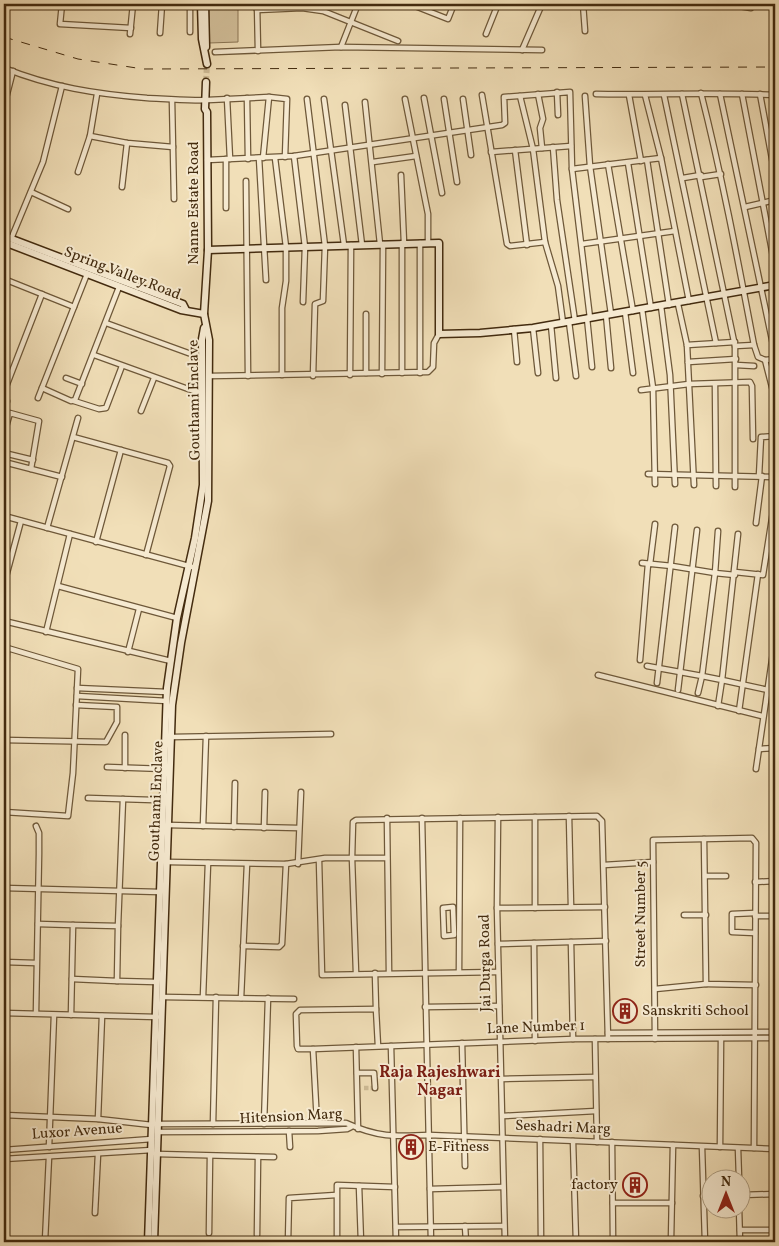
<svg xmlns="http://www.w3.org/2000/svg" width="779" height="1246" font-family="Vollkorn,serif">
<rect width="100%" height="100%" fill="#f1dfb8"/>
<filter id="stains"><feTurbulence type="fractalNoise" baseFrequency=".004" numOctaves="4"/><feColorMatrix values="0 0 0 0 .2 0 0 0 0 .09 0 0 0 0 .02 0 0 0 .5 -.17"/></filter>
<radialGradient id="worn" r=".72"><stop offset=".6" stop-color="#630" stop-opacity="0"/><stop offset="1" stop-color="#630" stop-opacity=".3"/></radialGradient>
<polygon fill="#d3c09b" stroke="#8b7655" points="209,4 238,4 238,42 209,43"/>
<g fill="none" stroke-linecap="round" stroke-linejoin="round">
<polyline stroke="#cebb96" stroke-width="4.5" stroke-dasharray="4.5 2" stroke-linecap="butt" points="364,1088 375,1088"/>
<polyline stroke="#cebb96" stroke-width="6" stroke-dasharray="6 3" stroke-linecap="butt" points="206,82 207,64"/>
<defs>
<g id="street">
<polyline points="62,4 60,24 131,28"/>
<polyline points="257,4 258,51"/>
<polyline points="410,4 448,19 454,4"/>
<polyline points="583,4 585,31"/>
<polyline points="733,5 751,8 752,4"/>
<polyline points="257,10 302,8 323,11 398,41"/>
<polyline points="190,32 190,4"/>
<polyline points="160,33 162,4"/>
<polyline points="130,34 133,4"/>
<polyline points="486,34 498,4"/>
<polyline points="341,47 358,4"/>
<polyline points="522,50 542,4"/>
<polyline points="215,52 341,47 542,50"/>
<path d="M4,68C51,87 96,94 147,98C166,99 185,101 205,100"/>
<polyline points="557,92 558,115"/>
<path d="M701,93C722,176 738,261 754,345L758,357L765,360L775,359"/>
<polyline points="538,94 543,119 540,128 542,148"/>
<path d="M596,94C656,95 716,92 775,95"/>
<polyline points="682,94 735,346 735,487"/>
<polyline points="720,94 775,354"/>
<polyline points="742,94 775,267"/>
<polyline points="760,94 775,175"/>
<polyline points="482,95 507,244 510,246 545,242"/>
<polyline points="629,95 641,161"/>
<polyline points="645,95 661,158"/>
<polyline points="664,95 716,343"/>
<polyline points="520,96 533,149 545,242 558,286 563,323"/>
<polyline points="585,96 590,166 611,314"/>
<polyline points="227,98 230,159"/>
<polyline points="247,98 248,159"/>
<polyline points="424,98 442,193"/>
<polyline points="307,99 325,246 323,301 315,304 313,376"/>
<polyline points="324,99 344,245"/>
<polyline points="405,99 428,214 428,242"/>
<polyline points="444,99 457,182"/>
<polyline points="463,99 471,155"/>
<polyline points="172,100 174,199"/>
<polyline points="208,100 269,97 287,99 285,157"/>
<polyline points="365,102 380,244"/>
<polyline points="345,105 362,245"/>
<polyline points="4,106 13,71"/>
<polyline points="90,136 127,143 173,147"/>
<polyline points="553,147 557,200 575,321"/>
<polyline points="515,150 527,245"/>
<polyline points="491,152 571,146"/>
<polyline points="294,156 305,247 303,302"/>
<polyline points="259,158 266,280"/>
<polyline points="263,158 269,97"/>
<polyline points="275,158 286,247 286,281 282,308 282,375"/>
<polyline points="207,160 294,156 502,125 505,123 504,97 570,92 572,169 590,318"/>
<polyline points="647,160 669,305"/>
<polyline points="373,162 416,156"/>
<polyline points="628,163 651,308"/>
<polyline points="608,164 633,311"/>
<polyline points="572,169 661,158 689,301"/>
<polyline points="78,172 90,136 97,94"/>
<polyline points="401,175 404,243"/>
<polyline points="701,177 721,174"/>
<polyline points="683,178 701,175"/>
<polyline points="246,181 248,376"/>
<polyline points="122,187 127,143"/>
<polyline points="31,192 68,209"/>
<polyline points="745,207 775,200"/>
<polyline points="226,208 226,159"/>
<polyline points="11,239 43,162 62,86"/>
<polyline points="582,244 675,231"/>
<polyline points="4,279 74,307"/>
<polyline points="678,304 687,345 694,485"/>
<polyline points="661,306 670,375 675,484"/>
<polyline points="642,309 653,388 655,484"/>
<polyline points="625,312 633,373"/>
<polyline points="366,314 366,373"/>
<polyline points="606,315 611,368"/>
<polyline points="587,318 592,367"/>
<polyline points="569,322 576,376"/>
<polyline points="106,323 202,358"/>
<polyline points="551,325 556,378"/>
<polyline points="533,328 538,373"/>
<polyline points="514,329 517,362"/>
<polyline points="687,345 735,342"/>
<polyline points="735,346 754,345"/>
<polyline points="94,355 202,394"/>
<polyline points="765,360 775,399"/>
<polyline points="688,362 736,359"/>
<polyline points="736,365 754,366"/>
<polyline points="402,373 402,243"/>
<polyline points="420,373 420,243"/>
<polyline points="382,374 383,244"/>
<polyline points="350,375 351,245"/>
<polyline points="209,376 428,372 433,367 434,343 439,334"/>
<polyline points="66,378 82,384"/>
<polyline points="715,384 716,486"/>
<polyline points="42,388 71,401 75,400 119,287"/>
<polyline points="641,390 689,384 750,382 752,386 753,439"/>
<polyline points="38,398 87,274"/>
<polyline points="74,401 99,409 106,408 122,366"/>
<polyline points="141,411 154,378"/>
<polyline points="4,415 7,401 4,392 42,294"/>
<polyline points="4,434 10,413 39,421 31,469"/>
<polyline points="73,437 168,463 170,466 146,555"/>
<polyline points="4,453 33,460"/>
<polyline points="4,462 62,477"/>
<polyline points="648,474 775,477"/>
<polyline points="759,476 761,437 775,436"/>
<polyline points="4,516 196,568"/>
<polyline points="756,523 762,476"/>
<polyline points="47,528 78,418"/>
<polyline points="718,531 715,573 735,575"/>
<polyline points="738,534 722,680 768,690"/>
<polyline points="96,542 121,450"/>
<polyline points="642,563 672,566 715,573 702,676 722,680 718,706"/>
<polyline points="650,564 655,524"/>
<polyline points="735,572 763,575 775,499"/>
<polyline points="4,584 21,521"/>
<polyline points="58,586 177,618"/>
<polyline points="4,621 171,661"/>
<polyline points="46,632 70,534"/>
<polyline points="4,647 78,669 73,773 68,816 4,812"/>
<polyline points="128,652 139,609"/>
<polyline points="640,660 648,564"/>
<polyline points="647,666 702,676 698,693"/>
<polyline points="598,675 762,716"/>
<polyline points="657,683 675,527"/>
<polyline points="77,688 167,692"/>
<polyline points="678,690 697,530"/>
<polyline points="77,696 167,701"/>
<polyline points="739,711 758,574"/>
<polyline points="125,735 125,768"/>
<polyline points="4,737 7,648"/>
<polyline points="172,737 331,734"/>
<polyline points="4,740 106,742 117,722 117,707 76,705"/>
<polyline points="759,749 775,748"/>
<polyline points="107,767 165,769"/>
<polyline points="756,769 775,639"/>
<polyline points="88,798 153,800"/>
<polyline points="569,816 571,907"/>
<polyline points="498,817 497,908 505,1242"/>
<polyline points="535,817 535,908"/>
<polyline points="387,818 389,973"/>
<polyline points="422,818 431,1242"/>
<polyline points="168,825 298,828"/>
<polyline points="36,826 39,833 39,854 36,1013"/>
<polyline points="203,826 206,736"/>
<polyline points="234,827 235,783"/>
<polyline points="264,828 265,792"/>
<polyline points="704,839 706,984 756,985"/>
<polyline points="319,860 322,975 498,972"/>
<polyline points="168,862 286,864 325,858 352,858 353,822 356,820 597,816 602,821 608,1039"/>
<polyline points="298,864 301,792"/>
<polyline points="604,865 653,862"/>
<polyline points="705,876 726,876"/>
<polyline points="755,882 775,881"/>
<polyline points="4,888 160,892"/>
<polygon points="453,907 454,935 444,936 443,908"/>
<polyline points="497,908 605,907"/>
<polyline points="755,913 732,914 732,932 755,933"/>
<polyline points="684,915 706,915"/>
<polyline points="755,916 775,916"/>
<polyline points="38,924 73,925 71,1015"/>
<polyline points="118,926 123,799"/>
<polyline points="571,942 573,1039"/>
<polyline points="534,943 535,1041"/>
<polyline points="498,944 606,941"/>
<polyline points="243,946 279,947 282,944 286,864"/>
<polyline points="4,962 36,963"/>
<polyline points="459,972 460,818"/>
<polyline points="356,973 352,858 387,858"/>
<polyline points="375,973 376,1009"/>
<polyline points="72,979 117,981 118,926 73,925"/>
<polyline points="117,981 157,982"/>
<polyline points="655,989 706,984"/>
<polyline points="163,997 294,999"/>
<polyline points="203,997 208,863"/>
<polyline points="241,998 247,864"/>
<polyline points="425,1007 499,1006"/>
<polyline points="4,1013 157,1017"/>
<polyline points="608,1033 775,1032"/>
<polyline points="595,1039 597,1142"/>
<polyline points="655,1039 653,840 752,838 756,843 754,1148"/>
<polyline points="462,1043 465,1166"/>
<polyline points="378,1046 376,1009 300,1010 296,1014 297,1046 298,1049 313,1049 573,1039 775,1038"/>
<polyline points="391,1046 396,1242"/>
<polyline points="356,1047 358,1129"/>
<polyline points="313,1049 317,1123"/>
<polyline points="357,1073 374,1073 375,1088"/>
<polyline points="502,1079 595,1077"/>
<polyline points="4,1115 98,1119 152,1125"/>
<polyline points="503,1116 596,1111"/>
<polyline points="98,1119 102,1016"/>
<path d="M158,1124L346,1123C377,1137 394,1137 429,1135L775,1149"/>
<polyline points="213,1124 216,997"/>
<polyline points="264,1124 268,998"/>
<polyline points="289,1131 290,1147"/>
<polyline points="157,1132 318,1131 347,1129 351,1127"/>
<polyline points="540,1139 541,1242"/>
<polyline points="573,1141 576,1242"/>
<polyline points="612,1142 613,1241"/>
<polyline points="49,1147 54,1015"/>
<polyline points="702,1147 705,1242"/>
<polyline points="720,1147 721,1038"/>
<polyline points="738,1148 739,1178"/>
<polyline points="773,1148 774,1194"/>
<polyline points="4,1150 152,1139"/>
<polyline points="157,1154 274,1157"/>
<polyline points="4,1159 152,1150"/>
<polyline points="359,1186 361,1242"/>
<polyline points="430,1189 503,1187"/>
<polyline points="742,1195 775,1194"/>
<polyline points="703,1196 712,1195"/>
<polyline points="613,1203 672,1203"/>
<polyline points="739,1208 740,1242"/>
<polyline points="95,1213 98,1154"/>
<polyline points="465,1226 466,1242"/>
<polyline points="396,1227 504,1226"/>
<polyline points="740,1230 775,1230"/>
<polyline points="209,1233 210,1156"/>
<polyline points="257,1235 258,1157"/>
<polyline points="671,1240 673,1145"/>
<polyline points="45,1241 49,1157"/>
<polyline points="288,1242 289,1198 336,1195"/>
<polyline points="337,1242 337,1185 395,1187"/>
<polyline points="613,1242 671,1241"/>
</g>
<g id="secondary">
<polyline points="201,4 202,39 207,64"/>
<polyline points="205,4 206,47"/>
<polyline points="4,236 183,304 186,310"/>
<polyline points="4,242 181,310 204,314"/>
<polyline points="208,250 439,243 439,334 480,333 533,328 775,285"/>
<polyline points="148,1242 167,688 177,618 195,538 203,485 202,339 204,328"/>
<polyline points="154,1242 172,705 181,643 208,501 209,340 204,314 208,250 207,112 205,109 206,82"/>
</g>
</defs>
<use href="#street" stroke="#6e5839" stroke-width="7"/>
<use href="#secondary" stroke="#432b0f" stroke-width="9"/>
<use href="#street" stroke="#f6ead1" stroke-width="4.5"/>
<use href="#secondary" stroke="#f6ead1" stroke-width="6"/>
<polyline stroke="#432b0f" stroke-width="1" stroke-dasharray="9 9" stroke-linecap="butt" points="4,37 78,59 143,69 775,67"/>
</g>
<defs>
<symbol id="building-ring" viewBox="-11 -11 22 22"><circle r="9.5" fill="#f6ead1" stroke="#8f2418" stroke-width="1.5"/><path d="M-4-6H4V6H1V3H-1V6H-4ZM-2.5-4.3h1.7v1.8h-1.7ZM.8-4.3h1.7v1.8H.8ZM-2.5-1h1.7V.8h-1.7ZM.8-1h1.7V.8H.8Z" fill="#8f2418"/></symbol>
</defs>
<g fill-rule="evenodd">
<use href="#building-ring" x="611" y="997" width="28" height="28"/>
<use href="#building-ring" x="397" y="1133" width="28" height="28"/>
<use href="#building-ring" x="621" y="1171" width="28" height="28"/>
</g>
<g text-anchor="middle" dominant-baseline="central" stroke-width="4" stroke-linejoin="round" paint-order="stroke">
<g font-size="15" fill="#432b0f" stroke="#f6ead1">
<text transform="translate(194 203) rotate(-90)">Nanne Estate Road</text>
<text transform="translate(122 274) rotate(21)">Spring Valley Road</text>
<text transform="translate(195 400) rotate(-91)">Gouthami Enclave</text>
<text transform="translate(157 801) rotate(-88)">Gouthami Enclave</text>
<text transform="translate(641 914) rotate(-90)">Street Number 5</text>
<text transform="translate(486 963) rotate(-91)">Jai Durga Road</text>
<text transform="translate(536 1028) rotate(-2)">Lane Number 1</text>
<text transform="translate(291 1117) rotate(-3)">Hitension Marg</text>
<text transform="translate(563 1128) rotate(2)">Seshadri Marg</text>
<text transform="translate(77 1132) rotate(-4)">Luxor Avenue</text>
</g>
<g font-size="15" fill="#432b0f" stroke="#f6ead1" text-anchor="start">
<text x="642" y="1011">Sanskriti School</text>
<text x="428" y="1147">E-Fitness</text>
<text x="618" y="1185" text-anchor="end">factory</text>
</g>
<g font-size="16" font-weight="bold" fill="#7a1f14" stroke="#f6ead1">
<text x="440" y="1073">Raja Rajeshwari<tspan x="440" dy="18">Nagar</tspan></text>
</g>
</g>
<rect width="779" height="1246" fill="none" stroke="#f1dfb8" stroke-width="20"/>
<rect x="5" y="5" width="769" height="1236" fill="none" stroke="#432b0f" stroke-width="2.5"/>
<rect x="10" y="10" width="759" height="1226" fill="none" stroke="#432b0f"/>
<g transform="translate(726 1194)"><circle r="24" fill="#f6ead1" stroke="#ae9e83"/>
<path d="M0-4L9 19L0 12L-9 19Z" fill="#8f2418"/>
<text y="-8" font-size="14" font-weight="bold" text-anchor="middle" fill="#432b0f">N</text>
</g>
<rect width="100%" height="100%" filter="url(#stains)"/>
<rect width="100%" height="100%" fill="url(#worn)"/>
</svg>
